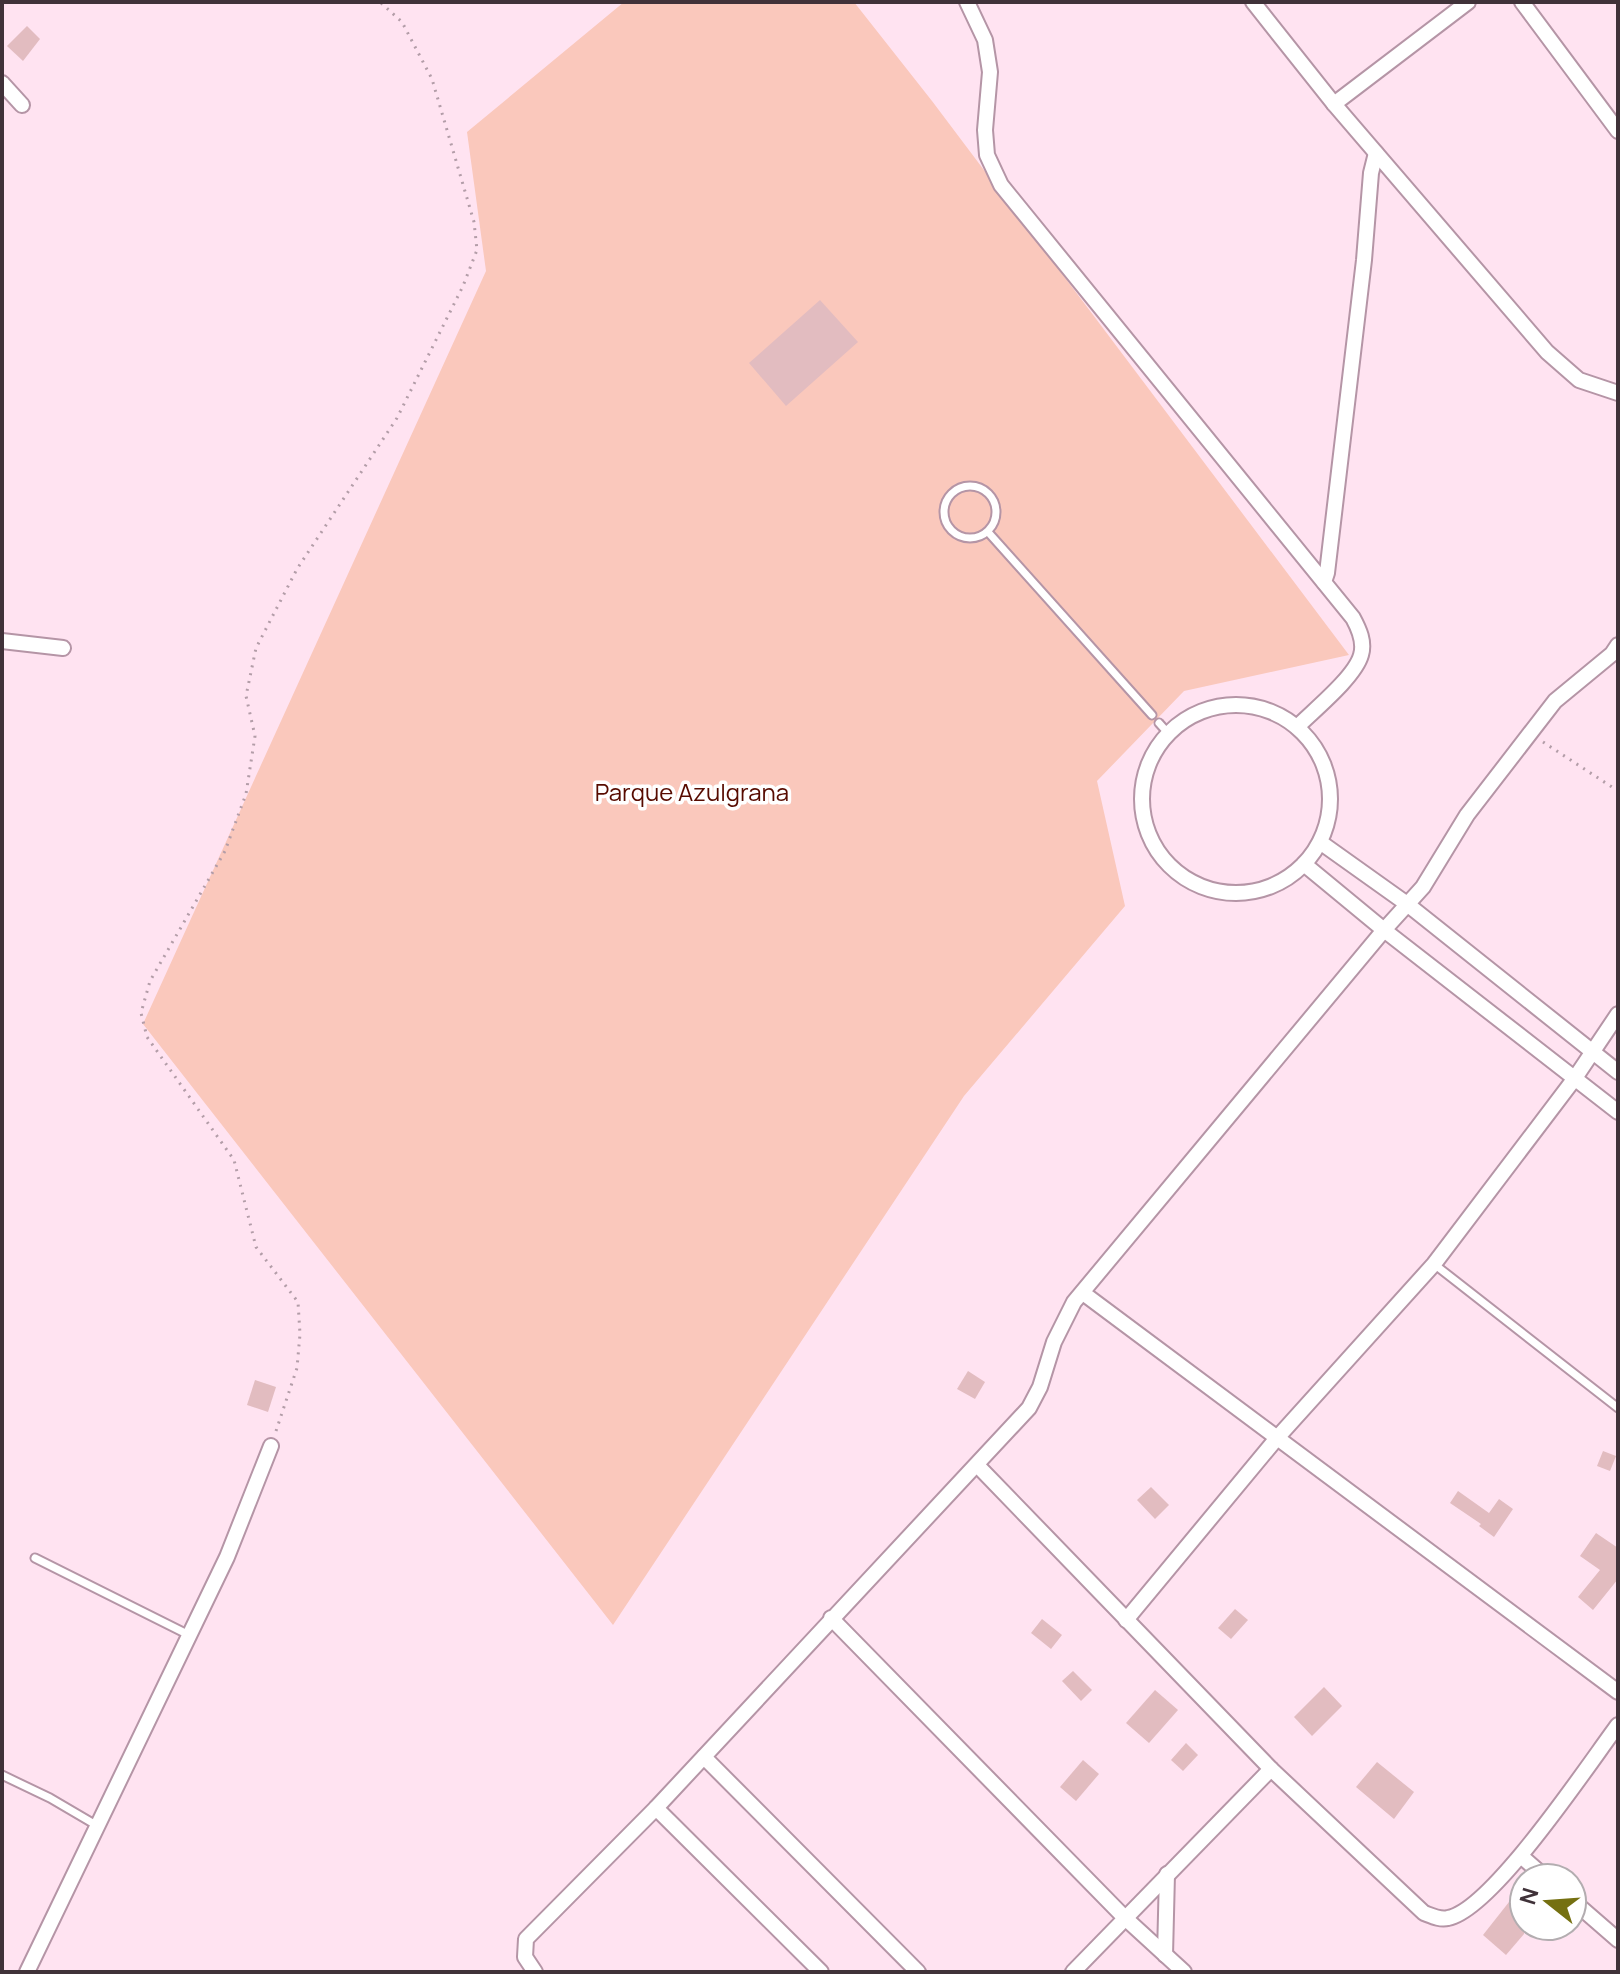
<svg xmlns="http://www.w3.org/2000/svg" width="1620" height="1974" font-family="Manrope,sans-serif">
<rect width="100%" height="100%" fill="#ffe3f1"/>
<polygon fill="#fac8bc" points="624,2 854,2 932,101 1349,655 1184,691 1097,781 1125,906 964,1096 613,1625 143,1024 486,271 467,132"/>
<g fill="#e2bcc0">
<polygon points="27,26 40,39 23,61 7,46"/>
<polygon points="820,300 858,342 786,406 749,363"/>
<polygon points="968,1371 985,1382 975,1399 957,1389"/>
<polygon points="255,1380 276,1387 268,1412 247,1405"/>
<polygon points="1603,1451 1616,1456 1610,1471 1597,1466"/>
<polygon points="1151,1487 1169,1505 1155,1519 1137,1500"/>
<polygon points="1458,1491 1489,1513 1499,1499 1513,1509 1494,1537 1479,1526 1481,1524 1450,1503"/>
<polygon points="1596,1533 1618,1548 1618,1579 1593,1610 1578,1597 1600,1570 1580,1556"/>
<polygon points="1235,1609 1248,1620 1231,1639 1218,1628"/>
<polygon points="1042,1619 1062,1635 1051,1649 1031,1633"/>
<polygon points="1073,1671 1092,1690 1081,1701 1062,1681"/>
<polygon points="1324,1687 1342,1706 1312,1736 1294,1717"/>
<polygon points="1155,1690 1178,1710 1149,1743 1126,1723"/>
<polygon points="1186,1743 1198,1755 1183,1771 1171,1760"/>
<polygon points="1083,1760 1099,1774 1076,1801 1060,1787"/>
<polygon points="1377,1762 1414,1792 1394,1819 1356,1787"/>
<polygon points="1524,1883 1524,1934 1506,1955 1483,1935"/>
</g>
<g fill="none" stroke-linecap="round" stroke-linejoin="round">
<defs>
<g id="lane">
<circle cx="970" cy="512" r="26"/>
<polyline points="988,532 1152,715"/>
<polyline points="1159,723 1168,733"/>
<polyline points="1434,1264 1618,1408"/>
<polyline points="35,1558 189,1635"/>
<polyline points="2,1775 50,1798 96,1825"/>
</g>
<g id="street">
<path d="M967,2L985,40L990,72L985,130L987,155L1001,185L1353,618C1359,629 1365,642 1361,655C1355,677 1314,710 1297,727"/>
<polyline points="1253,2 1334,104 1547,352 1579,380 1618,393"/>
<polyline points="1522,2 1618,131"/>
<polyline points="2,83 22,105"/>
<polyline points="1334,104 1468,2"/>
<polyline points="1324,582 1327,573 1364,260 1371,173 1376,153"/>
<polyline points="2,641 63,648"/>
<circle cx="1236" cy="799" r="94"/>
<polyline points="1320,842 1407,904 1618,1072"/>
<polyline points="1304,864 1384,930 1618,1112"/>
<polyline points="1083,1293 1618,1692"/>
<path d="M977,1465L1271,1769L1424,1913C1432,1916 1440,1920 1448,1918C1492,1910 1588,1765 1618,1725"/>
<polyline points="831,1618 1124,1917 1184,1972"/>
<polyline points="1126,1620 1277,1438 1434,1264 1575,1078 1618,1014"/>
<polyline points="704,1757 918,1972"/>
<polyline points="656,1808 821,1972"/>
<polyline points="1521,1856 1546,1878"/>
<polyline points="1572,1900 1618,1940"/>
<polyline points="1165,1955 1167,1874"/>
<polyline points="27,1972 227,1557 271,1446"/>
<polyline points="535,1972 525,1957 526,1939 656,1808 1029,1408 1040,1387 1054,1342 1074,1302 1384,930 1423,887 1467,815 1555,701 1612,654 1618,645"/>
<polyline points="1073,1972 1271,1769"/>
</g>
</defs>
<use href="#lane" stroke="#b595a6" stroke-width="11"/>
<use href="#street" stroke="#b595a6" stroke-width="18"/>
<g stroke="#b39da8" stroke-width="3" stroke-dasharray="2 6" stroke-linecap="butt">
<polyline points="1543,742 1618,791"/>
<polyline points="276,1431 297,1368 300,1334 298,1302 256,1247 234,1160 147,1037 141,1013 150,981 225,851 246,794 255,736 246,696 256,648 297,569 397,418 463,286 477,250 474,222 432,79 402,22 380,2"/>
</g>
<use href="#lane" stroke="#fff" stroke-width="7"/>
<use href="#street" stroke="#fff" stroke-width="14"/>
</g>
<g text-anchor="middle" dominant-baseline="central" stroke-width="7" stroke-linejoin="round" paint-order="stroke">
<g font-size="24" fill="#570b00" stroke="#fff">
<text x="692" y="791">Parque Azulgrana</text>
</g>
</g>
<rect width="1620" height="1974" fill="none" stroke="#403239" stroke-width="8"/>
<g transform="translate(1548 1902) rotate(287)"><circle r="38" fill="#ffffff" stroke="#b3adb0" stroke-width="2"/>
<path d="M0-6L14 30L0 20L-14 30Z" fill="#757011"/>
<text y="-12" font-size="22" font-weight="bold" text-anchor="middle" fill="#403239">N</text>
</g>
</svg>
